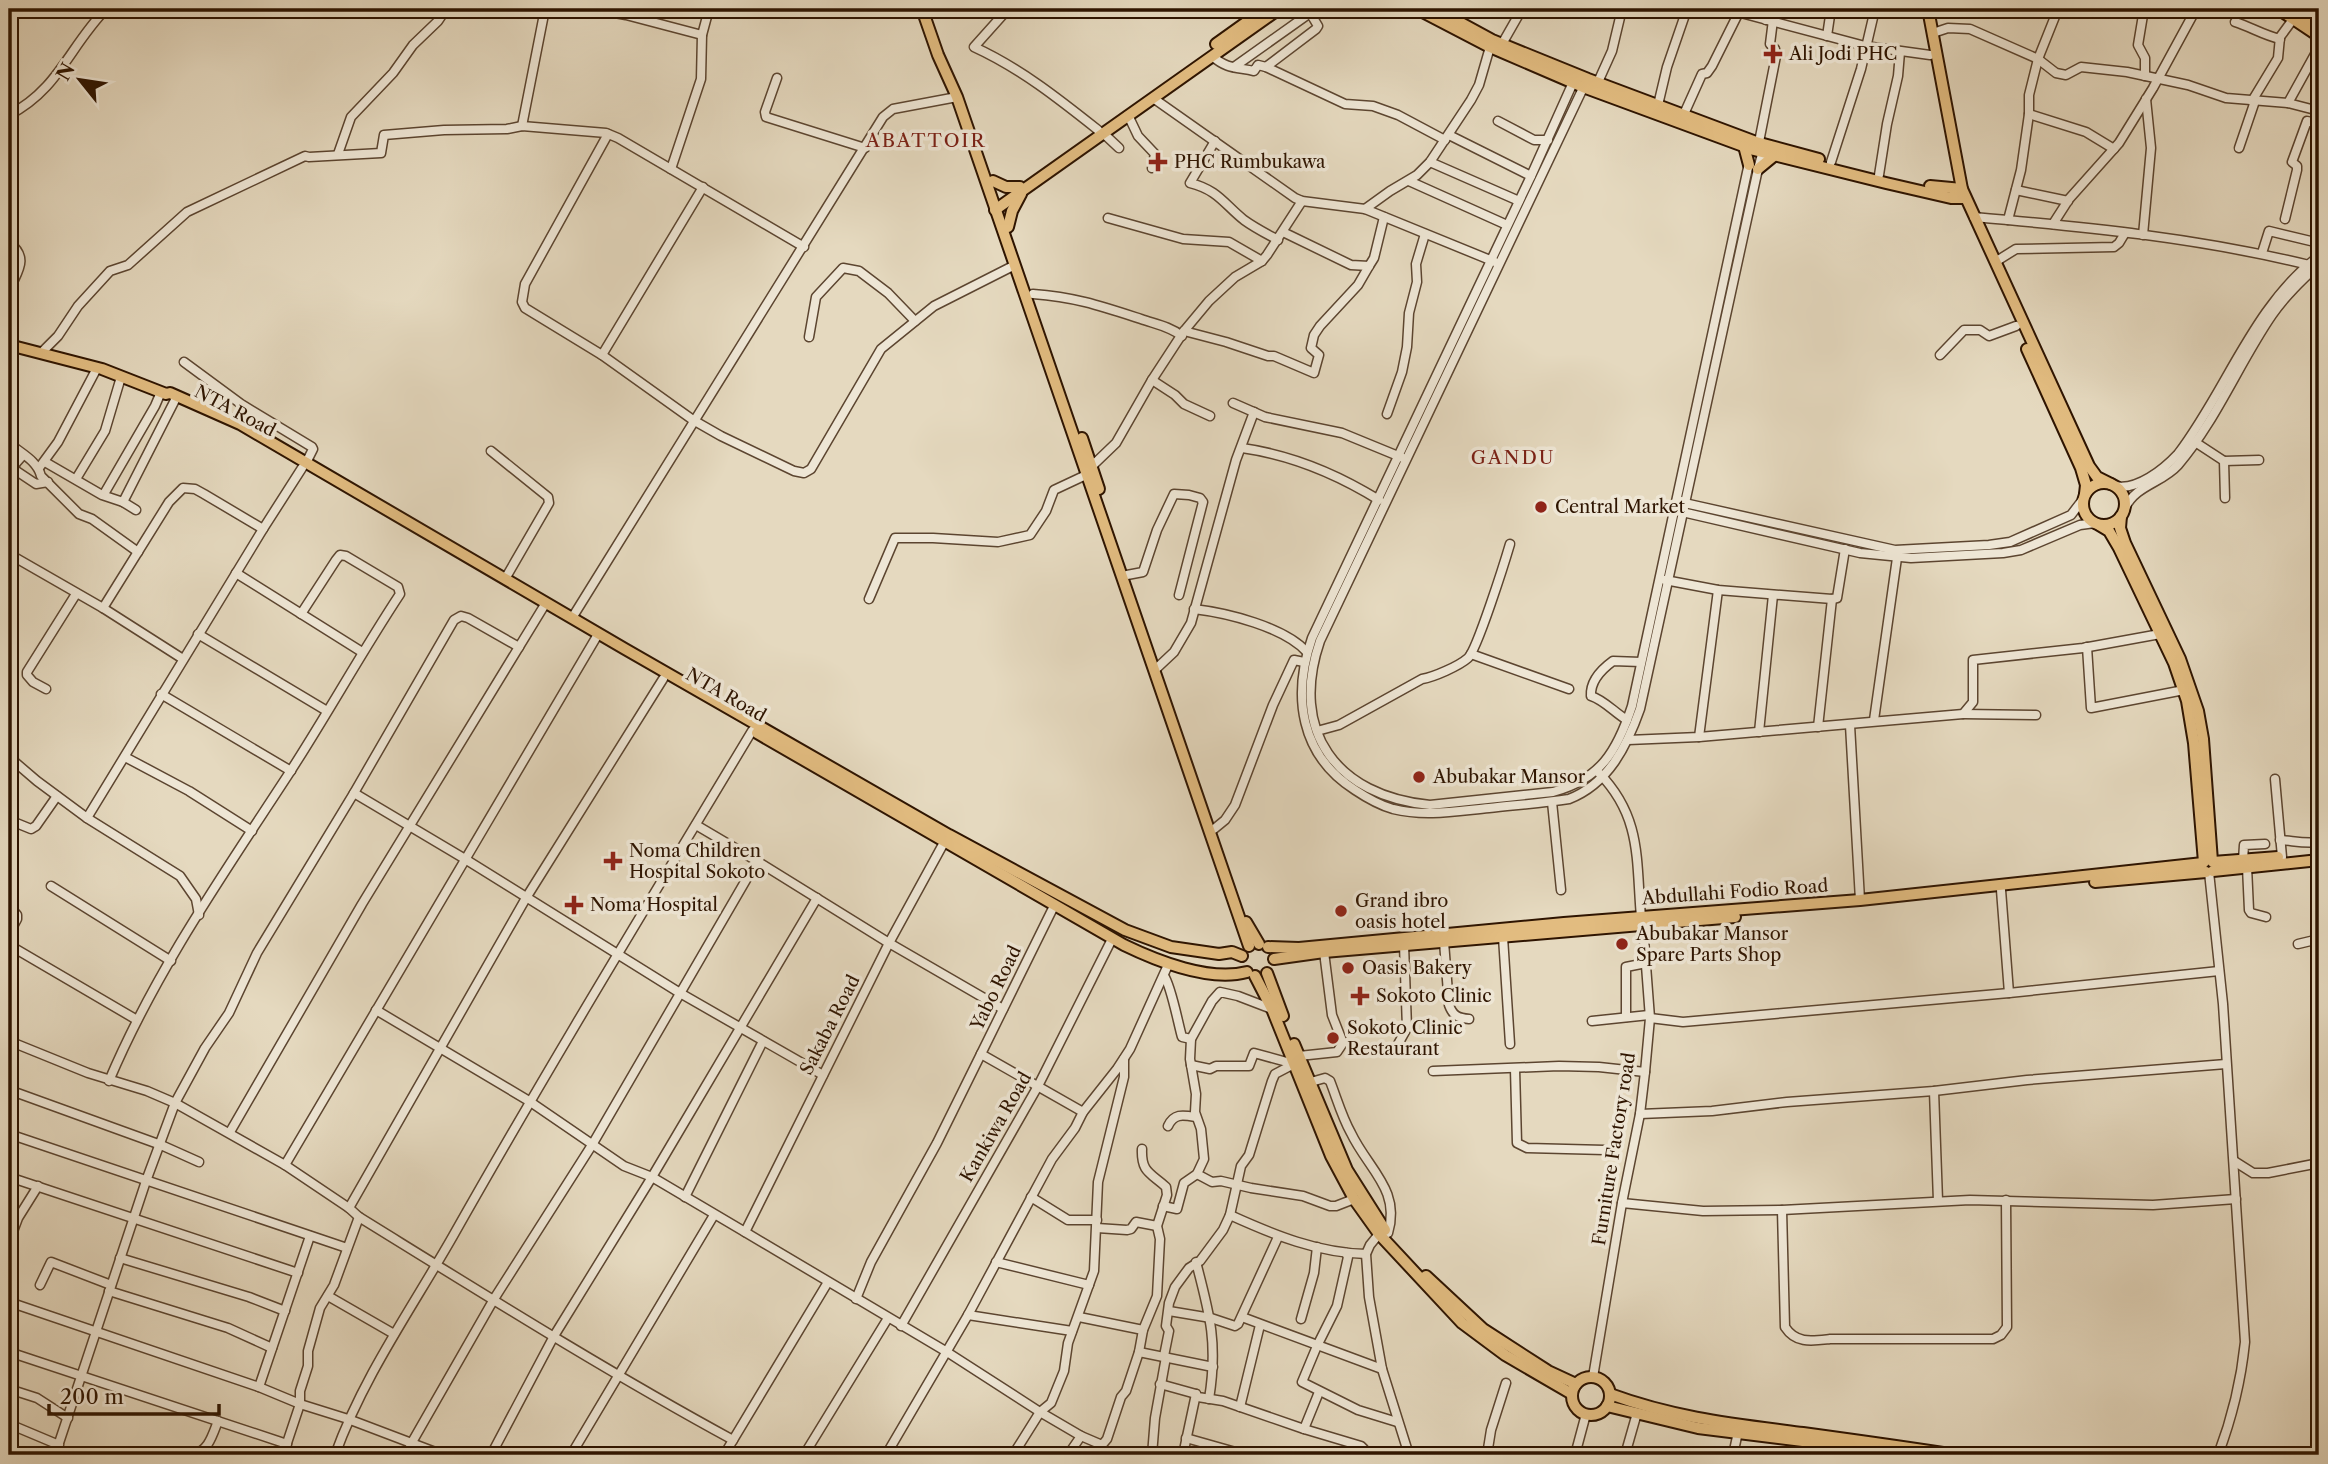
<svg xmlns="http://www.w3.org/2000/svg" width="2328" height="1464" font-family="'Libre Caslon Text',serif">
<rect width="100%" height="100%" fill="#e5d9bf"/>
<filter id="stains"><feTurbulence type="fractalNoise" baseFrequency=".00286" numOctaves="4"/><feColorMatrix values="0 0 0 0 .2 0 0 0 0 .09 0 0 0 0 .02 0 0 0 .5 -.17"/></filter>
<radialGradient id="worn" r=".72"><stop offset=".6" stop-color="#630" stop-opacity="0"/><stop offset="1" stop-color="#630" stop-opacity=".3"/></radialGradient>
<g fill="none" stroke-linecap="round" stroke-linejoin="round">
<defs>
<g id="minor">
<polyline points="593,9 626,15 702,35"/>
<path d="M1008,9L974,47C1020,68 1059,99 1098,130"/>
<polyline points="1726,9 1865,46 1930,55"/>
<polyline points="1909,9 1922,13"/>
<polyline points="2144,9 2138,45 2145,58 2145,76"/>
<polyline points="1565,13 1567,9"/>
<polyline points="1766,20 1767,9"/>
<path d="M2235,22C2251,27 2263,35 2280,39"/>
<polyline points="1933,33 1948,28 1970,29 2038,59 2056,73 2066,75 2081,67 2127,72 2188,85 2226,98 2288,103 2319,111"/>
<polyline points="1827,36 1831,9"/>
<polyline points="1502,44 1522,9"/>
<path d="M1212,56C1227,69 1235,67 1254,71L1258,65L1266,67L1345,104L1373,106L1398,115L1445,140"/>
<polyline points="1234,67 1310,13 1312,16 1322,9"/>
<polyline points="1266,67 1316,29 1318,26 1312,16"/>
<polyline points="777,78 765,112 766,117 865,148"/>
<path d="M1575,78L1531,176L1312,638C1292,696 1300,755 1355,790C1367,798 1379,805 1393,809C1425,817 1457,811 1489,808C1516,805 1543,803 1569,799C1608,784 1627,746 1640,709L1758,169L1764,147"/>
<polyline points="1598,82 1612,51 1622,9"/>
<path d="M1585,84L1320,641C1289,731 1336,796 1430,805L1553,792C1601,779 1617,751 1632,706L1749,163"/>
<polyline points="1153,98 1295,198 1302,201 1365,209 1495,262"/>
<polyline points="2252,101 2278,58 2280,37 2294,18"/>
<polyline points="2288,103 2319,47"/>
<polyline points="1658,105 1667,67 1687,9"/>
<polyline points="1684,114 1702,74 1707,73 1712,66 1739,12"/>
<polyline points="2029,114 2086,132 2114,149"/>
<path d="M9,115C59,89 69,47 106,9"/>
<polyline points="1128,115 1138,136 1155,154 1152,168"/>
<polyline points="1498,121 1534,140 1548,140"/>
<polyline points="522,126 545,9"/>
<polyline points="1103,133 1119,148"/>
<polyline points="608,134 525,284 522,302 525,308 602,355 693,420 721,436 794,471 804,473 811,469 881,349 934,306 1015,265"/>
<polyline points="1449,135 1531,176"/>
<path d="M1215,141L1190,183C1218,190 1224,204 1244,220C1255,228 1267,234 1278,240"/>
<polyline points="1759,142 1776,56 1775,49 1770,44 1773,20"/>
<polyline points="2239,148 2255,101"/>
<polyline points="338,154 351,117 393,73 413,45 438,21 446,9"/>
<polyline points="1430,162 1519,201"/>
<polyline points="1831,162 1861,69 1875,9"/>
<polyline points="671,169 701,79 702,35 709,9"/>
<polyline points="1879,175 1887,124 1898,76 1900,52"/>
<polyline points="1409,181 1507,225"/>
<polyline points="2016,190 2068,201"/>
<polyline points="1365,209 1390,191 1417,175 1430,162 1471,100 1479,85 1490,47"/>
<path d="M1974,217C2087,227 2199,238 2309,265"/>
<polyline points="1108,218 1183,239 1229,242 1262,261"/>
<polyline points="2285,219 2297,170 2297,166 2292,162 2307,121 2319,124"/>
<polyline points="2008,220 2021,170 2029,114 2029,95 2038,59 2058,9"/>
<polyline points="2053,224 2069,199 2119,143 2153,88 2196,9"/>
<polyline points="1283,232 1351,265 1369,266"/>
<polyline points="2143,235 2151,148 2146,99"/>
<path d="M9,242C30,259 17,271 9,291"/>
<polyline points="2262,253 2269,231 2319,243"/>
<polyline points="1995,262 2016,249 2114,247 2119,243 2125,233"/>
<path d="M1033,294C1075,297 1101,306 1141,319C1155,324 1169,326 1182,336"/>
<polyline points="1184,331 1226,342 1268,356 1274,356 1314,373 1319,355 1311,348 1314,335 1320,326 1358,285 1369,266 1374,258 1384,217"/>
<polyline points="809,337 816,297 843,268 859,271 888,293 915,321"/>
<polyline points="42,352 58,336 78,306 110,271 128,265 187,212 305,156 309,157 381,153 384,135 444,130 507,129 522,126 606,133 618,138 804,247"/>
<polyline points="602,355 703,187"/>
<polyline points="1940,355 1964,330 1980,330 1989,336 2016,326"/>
<polyline points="184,362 241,404 312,447 313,449 306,463"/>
<polyline points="1152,380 1175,395 1184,404 1210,416"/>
<polyline points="1233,403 1265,417 1342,433 1403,458"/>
<polyline points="1387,414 1402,372 1407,347 1409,313 1417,282 1416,264 1425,234"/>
<polyline points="2195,442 2224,461 2225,498"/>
<path d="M9,443C20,453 37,460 41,476L79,514L92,519L138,552"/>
<path d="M1242,448C1292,455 1337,474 1379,500"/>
<polyline points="491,451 548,497 549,503 505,579"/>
<polyline points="23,455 15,464 15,470 36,484 48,482"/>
<polyline points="2224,461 2259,460"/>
<polyline points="45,462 102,495 123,502 136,510"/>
<polyline points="1091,467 1116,443 1152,380 1184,331 1209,301 1235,277 1262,261 1267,255 1302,201"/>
<polyline points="39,468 58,442 97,368"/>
<polyline points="76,479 105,431 121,377"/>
<path d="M2115,486C2137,491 2164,469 2178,454C2227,390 2253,306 2319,256"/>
<polyline points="104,494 155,406 161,392"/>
<polyline points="123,502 175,400"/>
<polyline points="1680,502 1895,550 1989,545 2010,542 2071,515 2084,498"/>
<path d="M2125,508C2136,485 2162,483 2178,465C2216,421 2239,363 2272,315C2285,296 2302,280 2319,264"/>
<polyline points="1678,511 1860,553 1911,558 2003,553 2021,550 2080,525 2095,523"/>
<polyline points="9,554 103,608 183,659"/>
<polyline points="236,573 362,652"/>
<polyline points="1127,575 1143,572 1157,530 1174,494 1189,495 1200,498 1203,502 1179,595"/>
<polyline points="1665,580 1718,590 1832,599 1837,598 1845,549"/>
<polyline points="869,599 895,538 933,538 998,542 1030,535 1046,511 1054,490 1086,475"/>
<polyline points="103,608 169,502 183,488 195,489 204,494 263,529"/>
<path d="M1194,609C1228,613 1284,627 1307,652"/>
<polyline points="572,618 883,117 893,109 957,97"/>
<polyline points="198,634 327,711"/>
<polyline points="2087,647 2091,708 2184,690"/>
<polyline points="1471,654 1569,689"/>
<polyline points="1158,667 1174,652 1191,623 1236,460 1254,412"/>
<polyline points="46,689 33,682 27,675 27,672 76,594"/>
<polyline points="161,694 291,771"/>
<polyline points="1963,714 2036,715"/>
<path d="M1627,720C1615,713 1604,700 1591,696C1590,681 1602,669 1613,661L1641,662"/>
<polyline points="1874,720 1897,558"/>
<polyline points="1850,725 1860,900"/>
<polyline points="1818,727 1832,599"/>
<path d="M1317,731L1339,725L1422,679C1434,677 1459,666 1468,658C1477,650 1505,561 1510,544"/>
<polyline points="1759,732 1773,595"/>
<polyline points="1699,737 1718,590"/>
<polyline points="1628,740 1699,737 1963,714 1973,702 1973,660 2083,648 2160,634"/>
<polyline points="9,757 37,781 87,818 180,876 196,899 199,915"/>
<polyline points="125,757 189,791 252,831"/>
<path d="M1599,773C1642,817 1636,860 1641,917"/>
<polyline points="2275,779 2282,857"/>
<polyline points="354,793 465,859 680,993 823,1075"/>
<polyline points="1552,802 1561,890"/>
<polyline points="87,818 263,529 302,468"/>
<polyline points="9,820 31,829 36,826 57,796"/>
<polyline points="696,825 757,861"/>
<polyline points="1214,829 1225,820 1235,805 1273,705 1294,660 1304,662"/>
<path d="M2280,840C2294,841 2305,844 2319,842"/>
<polyline points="2243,860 2244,845 2265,844"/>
<polyline points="2247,867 2249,910 2251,913 2266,917"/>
<path d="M2209,872L2223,1004L2245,1342C2241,1382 2232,1418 2218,1455"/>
<polyline points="51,886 171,961"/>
<polyline points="2001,890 2009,993"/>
<polyline points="9,906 17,915 17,919 9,934"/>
<polyline points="1054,906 981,1054 1083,1112"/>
<polyline points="1503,937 1510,1044"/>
<path d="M1444,942L1449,1005C1453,1016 1458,1018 1469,1019"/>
<polyline points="2298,944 2319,939"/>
<polyline points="9,945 137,1020"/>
<path d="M1164,976C1171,985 1178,1023 1182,1037L1191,1039"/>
<path d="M376,1010L529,1101L624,1166L652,1177L745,1232L947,1352L1040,1412L1081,1436L1102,1445L1107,1439L1121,1397L1126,1391L1139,1352L1143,1330L1157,1296L1160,1239L1157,1226L1167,1195L1166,1187C1151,1173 1141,1173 1142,1149"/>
<polyline points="1626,1017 1626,967 1646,963"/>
<polyline points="1650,1018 1683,1022 2009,993 2219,971"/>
<polyline points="1592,1021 1649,1015"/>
<path d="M9,1041L88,1073L147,1091L175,1103L285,1165L349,1208L359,1217C482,1293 606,1371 733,1440"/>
<polyline points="1391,1049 1397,1046 1407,1028 1404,945"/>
<polyline points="1299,1056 1337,1052 1343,1043 1332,1015 1324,952"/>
<polyline points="1191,1065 1210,1069 1216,1066 1249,1066 1254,1053 1294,1064"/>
<polyline points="1515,1069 1517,1143 1527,1148 1605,1150"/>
<polyline points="1433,1071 1559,1066 1599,1067 1645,1072"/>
<path d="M109,1081C155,972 224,873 288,775C327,715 361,653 400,594L398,587L346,556L340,555L336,560L301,614"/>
<path d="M1311,1082L1325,1078L1330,1081C1337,1099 1342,1117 1351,1133C1368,1169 1401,1190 1388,1233"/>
<polyline points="9,1090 161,1145 199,1162"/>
<polyline points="1934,1091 1938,1201"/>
<polyline points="1640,1114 1712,1111 1787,1102 1934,1091 2027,1080 2226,1064"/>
<path d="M1168,1126C1174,1113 1183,1115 1196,1117"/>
<polyline points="230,1132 362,904 544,606"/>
<polyline points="9,1134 347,1248"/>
<polyline points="2234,1161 2253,1173 2268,1173 2319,1163"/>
<polyline points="285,1165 597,636"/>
<polyline points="1197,1174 1212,1182 1221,1181 1251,1188 1303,1196 1330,1206 1336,1206 1354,1199"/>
<polyline points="9,1177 298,1273"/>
<polyline points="685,1197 763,1041"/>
<polyline points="1031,1197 1068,1220 1097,1220"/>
<polyline points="1622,1203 1703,1211 1782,1210 1970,1200 2153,1205 2236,1199"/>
<polyline points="1163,1206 1177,1209 1184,1183 1197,1174 1204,1159 1201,1129 1195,1112 1196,1094 1190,1059 1191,1039 1212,1001 1220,992 1238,996 1272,1009"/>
<polyline points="349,1208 526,898 663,679"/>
<path d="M1782,1210L1785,1327C1796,1344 1812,1341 1830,1339H1993L2001,1335L2007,1327L2006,1200"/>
<path d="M1230,1215C1274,1235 1318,1253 1366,1254"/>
<polyline points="1097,1228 1127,1230 1131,1229 1136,1222 1157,1226"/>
<polyline points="745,1232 889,943 947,837"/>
<polyline points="1379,1234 1370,1245 1366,1254 1369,1297 1382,1369 1409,1455"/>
<polyline points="9,1242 18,1218 38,1186"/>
<polyline points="1346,1253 1348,1257 1337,1306 1317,1346 1302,1382 1358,1410 1397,1422"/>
<polyline points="120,1258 249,1297 285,1311"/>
<polyline points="996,1262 1089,1285"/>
<path d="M1196,1262C1210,1315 1218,1344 1209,1399"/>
<polyline points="40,1285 51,1262 111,1285"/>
<polyline points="109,1291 228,1328 272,1348"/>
<polyline points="328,1296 394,1334"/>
<polyline points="856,1299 871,1262 937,1143 981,1054"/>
<polyline points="9,1302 259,1387 300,1404 348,1419 443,1455"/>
<polyline points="1169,1311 1211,1318 1235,1326 1238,1324 1278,1237"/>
<polyline points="968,1315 1072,1331"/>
<polyline points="1079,1317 1143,1330"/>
<polyline points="1242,1317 1382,1369"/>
<polyline points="1301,1319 1314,1273 1317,1247"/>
<polyline points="901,1326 1038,1086 1112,939"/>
<polyline points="9,1352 287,1444"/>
<polyline points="1139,1352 1213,1367"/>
<polyline points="1593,1377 1622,1203 1640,1114 1645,1072 1650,1018 1643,926"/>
<polyline points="1160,1384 1196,1394 1198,1397 1223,1401 1304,1429 1361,1446 1364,1449 1362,1455"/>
<polyline points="259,1387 310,1236"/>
<polyline points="9,1389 37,1398 68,1418"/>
<polyline points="1240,1407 1260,1325"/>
<polyline points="9,1424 59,1445"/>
<polyline points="1304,1429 1319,1392"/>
<polyline points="1186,1438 1246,1455"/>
<polyline points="55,1455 146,1181 175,1103 205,1048 229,1013 257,953 354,793 454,620 461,616 468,618 519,647"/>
<path d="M193,1455C209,1450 212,1436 218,1421"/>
<polyline points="283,1455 300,1404 300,1391 308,1366 308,1351 320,1308 334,1285 359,1217"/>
<path d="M335,1455C363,1377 412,1308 453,1236C549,1066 651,899 752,731"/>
<polyline points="407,1455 411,1444 494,1299 592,1145 757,861 889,943 1003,1009"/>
<polyline points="491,1455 554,1336 652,1177 817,898"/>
<polyline points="571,1455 714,1215"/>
<polyline points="724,1455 828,1282"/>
<polyline points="804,1455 888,1318"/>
<polyline points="886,1455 968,1315 1052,1159 1075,1128 1083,1112 1117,1069 1130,1049 1168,965"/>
<polyline points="1013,1455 1040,1412 1051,1403 1064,1371 1068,1343 1094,1271 1098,1182 1124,1077 1124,1059"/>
<polyline points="1068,1455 1081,1436"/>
<polyline points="1152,1455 1155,1418 1166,1357 1164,1356 1169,1331 1166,1326 1169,1303 1175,1287 1189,1268 1200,1261 1223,1230 1230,1215 1241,1166 1249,1155 1272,1081 1275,1074 1294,1064"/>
<polyline points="1183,1455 1196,1394"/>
<polyline points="1487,1455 1491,1430 1506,1383"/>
<polyline points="1575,1455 1586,1414"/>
<polyline points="1625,1455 1637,1413"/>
<polyline points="1733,1455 1738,1432"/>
</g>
<g id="major">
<polyline points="922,9 938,55 957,97 1249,946"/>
<polyline points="1417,9 1490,47 1583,87 1754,150 1886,183 1951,198 1965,198"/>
<polyline points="1435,9 1492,40 1588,79 1756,142 1819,159"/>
<polyline points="1928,9 1962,189 2089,466 2097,477 2111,484"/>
<polyline points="1216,44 1265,9"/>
<polyline points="1744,146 1749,165"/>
<polyline points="1758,169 1775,155"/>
<polyline points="993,181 1006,187 1020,187"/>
<polyline points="1930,186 1962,189"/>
<polyline points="995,210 1279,9"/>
<polyline points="1008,227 1012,211 1021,194"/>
<polyline points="9,345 102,369 166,394 170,393 240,424 625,649 949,835 1125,930 1171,947 1219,954 1232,952 1242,956"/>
<polyline points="2027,349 2081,468 2086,485 2085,494"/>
<polyline points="1082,438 1099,489"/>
<circle cx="2104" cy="504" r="21"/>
<polyline points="2121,516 2120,528 2125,543 2180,659 2198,711 2203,739 2212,861"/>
<polyline points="2099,525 2109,531 2119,548 2174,663 2187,701 2194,743 2204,862"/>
<path d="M757,733L1124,945C1157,961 1210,982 1247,972"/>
<polyline points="2213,862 2278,857"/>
<polyline points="2213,871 2319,860"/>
<polyline points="2095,882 2206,872"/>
<polyline points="1246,922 1259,944"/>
<polyline points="1268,947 1299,948 1564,923 1860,900 2203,863"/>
<polyline points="1274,959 1324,952 1735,917"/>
<polyline points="1267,973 1283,1016"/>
<polyline points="1255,976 1272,1009 1331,1156 1354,1199 1379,1234 1462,1323 1505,1355 1572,1394"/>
<polyline points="1294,1044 1347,1170 1385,1230"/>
<polyline points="1426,1276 1483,1329 1548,1371 1576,1384"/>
<circle cx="1591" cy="1396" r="19"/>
<path d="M1610,1394C1675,1418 1734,1424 1803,1433C1854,1440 1905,1447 1956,1455"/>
<polyline points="1607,1406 1698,1428 1883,1451"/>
</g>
<g id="highway">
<polyline points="2280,9 2319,35"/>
<polyline points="2298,12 2319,23"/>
</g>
</defs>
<use href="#minor" stroke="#5c4530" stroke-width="11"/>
<use href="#major" stroke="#2e1400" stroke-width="14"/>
<use href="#highway" stroke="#2e1400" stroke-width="16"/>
<use href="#minor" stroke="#eee6d5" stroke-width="8"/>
<use href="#major" stroke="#e2bc80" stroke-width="10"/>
<use href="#highway" stroke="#e2bc80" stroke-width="12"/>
</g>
<g fill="#8f2418" stroke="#eee6d5" stroke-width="2.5">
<path d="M1769.5 43.5h7v7h7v7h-7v7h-7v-7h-7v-7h7z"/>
<path d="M1154.5 151.5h7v7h7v7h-7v7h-7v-7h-7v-7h7z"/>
<circle cx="1541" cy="507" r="7"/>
<circle cx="1419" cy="777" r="7"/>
<path d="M609.5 850.5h7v7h7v7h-7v7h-7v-7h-7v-7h7z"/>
<path d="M570.5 894.5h7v7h7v7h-7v7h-7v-7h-7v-7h7z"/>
<circle cx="1341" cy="911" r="7"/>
<circle cx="1622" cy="944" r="7"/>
<circle cx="1348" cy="968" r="7"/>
<path d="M1356.5 985.5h7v7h7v7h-7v7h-7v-7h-7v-7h7z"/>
<circle cx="1333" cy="1038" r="7"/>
</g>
<g text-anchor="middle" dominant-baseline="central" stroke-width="7" stroke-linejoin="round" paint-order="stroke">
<g font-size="18" fill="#2e1400" stroke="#eee6d5" text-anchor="start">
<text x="1789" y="54">Ali Jodi PHC</text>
<text x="1174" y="162">PHC Rumbukawa</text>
<text x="1555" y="507">Central Market</text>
<text x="1433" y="777">Abubakar Mansor</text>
<text x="629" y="851">Noma Children<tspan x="629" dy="21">Hospital Sokoto</tspan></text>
<text x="1355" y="901">Grand ibro<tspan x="1355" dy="21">oasis hotel</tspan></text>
<text x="590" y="905">Noma Hospital</text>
<text x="1636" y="934">Abubakar Mansor<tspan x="1636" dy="21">Spare Parts Shop</tspan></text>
<text x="1362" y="968">Oasis Bakery</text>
<text x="1376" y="996">Sokoto Clinic</text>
<text x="1347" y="1028">Sokoto Clinic<tspan x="1347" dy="21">Restaurant</tspan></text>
</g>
<g font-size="18" fill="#2e1400" stroke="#eee6d5">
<text transform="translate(235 411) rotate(28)">NTA Road</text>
<text transform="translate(726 695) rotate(30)">NTA Road</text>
<text transform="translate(1735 892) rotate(-4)">Abdullahi Fodio Road</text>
<text transform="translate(996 988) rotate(-64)">Yabo Road</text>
<text transform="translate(830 1025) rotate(-63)">Sakaba Road</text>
<text transform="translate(996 1127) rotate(-60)">Kankiwa Road</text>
<text transform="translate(1614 1149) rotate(-81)">Furniture Factory road</text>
</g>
<g font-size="19" letter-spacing="2" fill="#7a1f14" stroke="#eee6d5">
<text x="926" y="140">ABATTOIR</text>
<text x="1513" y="457">GANDU</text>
</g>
</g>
<rect width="2328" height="1464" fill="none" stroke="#e5d9bf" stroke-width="35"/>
<rect x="10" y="10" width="2307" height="1443" fill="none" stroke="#2e1400" stroke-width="3.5"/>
<rect x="18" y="18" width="2293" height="1429" fill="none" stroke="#2e1400" stroke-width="2"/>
<g transform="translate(80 80) rotate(300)" stroke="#eee6d5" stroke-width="5" paint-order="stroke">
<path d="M0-5L12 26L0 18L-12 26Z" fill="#2e1400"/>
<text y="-10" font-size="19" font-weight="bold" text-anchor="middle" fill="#2e1400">N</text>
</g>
<path d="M49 1404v10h170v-10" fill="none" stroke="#2e1400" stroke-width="3.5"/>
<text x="60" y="1404" font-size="21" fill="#2e1400" stroke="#eee6d5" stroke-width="5" paint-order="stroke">200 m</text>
<rect width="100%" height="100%" filter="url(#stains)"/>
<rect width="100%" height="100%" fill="url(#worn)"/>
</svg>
